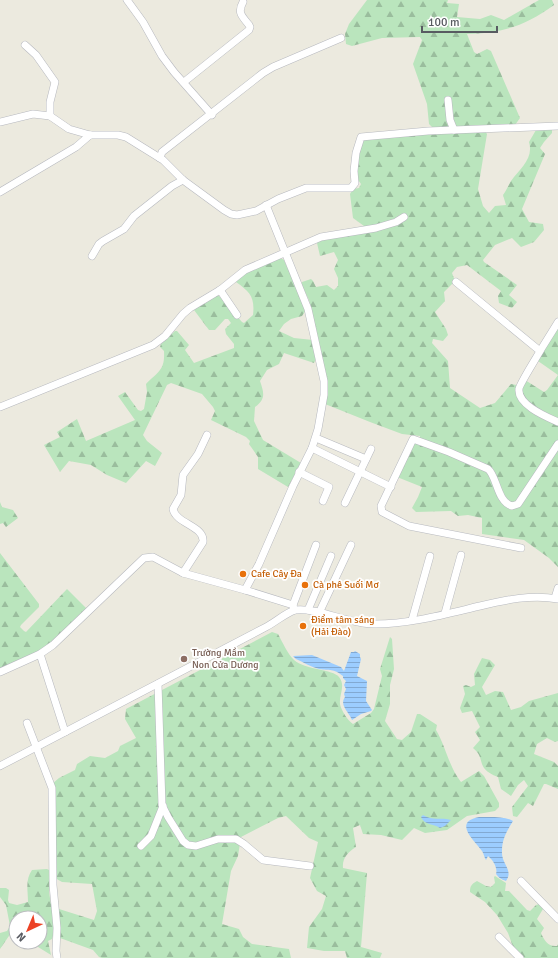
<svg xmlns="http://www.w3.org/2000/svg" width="558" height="958" font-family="Signika,sans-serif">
<defs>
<pattern id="forest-firs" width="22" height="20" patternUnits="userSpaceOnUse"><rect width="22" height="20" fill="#bae5bd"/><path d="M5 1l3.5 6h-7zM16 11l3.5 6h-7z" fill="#9abd9d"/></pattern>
<pattern id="water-rules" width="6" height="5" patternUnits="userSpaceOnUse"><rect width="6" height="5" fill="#9ccdff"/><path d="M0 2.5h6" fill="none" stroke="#82a9d2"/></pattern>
</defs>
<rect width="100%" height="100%" fill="#eceadf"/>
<g fill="url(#forest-firs)">
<path d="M367,0H448L447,3L459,4L457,17L480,19L491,15L504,20L539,0H552L554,5C525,26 503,33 467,34L474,52L477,54L487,49L491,51L520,118L515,125L464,126L433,128L429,124L427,104L413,64L422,40L420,37L382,38L352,46L346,44L345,34L349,24Z"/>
<path d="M536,130H552V133L544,142L540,148L545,154L522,209L529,222L543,224L544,230L534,242L521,247L512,238L495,245L483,260L484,262L517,285L509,295L517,302L512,308L499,303L498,296L501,291L467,265L457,267L452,273L455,281L444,292L445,301L435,312L446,329L448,335L443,341L433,339L432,343L448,361L450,388L480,408L495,403L511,384L522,386L525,380L544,392L547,390L558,375L538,361V358L558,325V567L549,558L524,540L482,534V518L468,515L458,516L451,511L416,512L412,508L418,497L422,487L397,477L410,447L420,438V436L402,434L370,422L325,404L327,379L316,329L309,300L302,286V282L311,279L313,281L316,287L327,285L334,290L338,286V278L334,269L338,260L334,252L320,256L317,243L319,240L364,231V226L353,218L350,194L353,189L359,188L361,184L356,177V162L364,137L485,131L487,134L478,189L483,206L489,213L495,206L506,205L503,195C506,191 508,186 511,181C520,168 534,159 529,142Z"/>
<path d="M279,257L284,260L306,310L302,316L291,319L284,324L279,331L294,338L313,340L316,359L314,363L284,353L279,364L267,370L260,381C264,393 266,399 255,407L254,421L263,440L301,463L288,487L258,469V457L249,444L250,441L246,437L211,420L215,411L213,407L202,394L171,383L167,385L143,435L147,441L162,453L155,466L146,461L126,483L107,475L91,465L69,461L60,472L44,445L60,437L57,432L77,419L86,441L135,420L118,396L125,392L138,410L141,411L144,409L147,392L146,384C159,371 165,370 164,351L160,347L161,344L175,331H177L189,345L185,350L194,363L234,348V344L226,334L225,329L231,323L228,319H225L215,330H209L194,310L195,308L214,295L219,296L242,322L244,323L253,315C255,297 250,292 236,282L237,280L248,271Z"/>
<polygon points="0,502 2,507 13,510 18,518 6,527 3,523 0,524"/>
<polygon points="0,553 39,604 39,607 21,625 20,627 24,631 26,632 67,589 87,609 40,653 0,669"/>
<path d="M272,632L278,634C283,643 287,653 294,660C305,670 333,669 339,677C346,686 339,694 340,704C341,710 348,721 353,724L371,713L374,709L382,676L380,669L390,637L392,639L394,669L390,685V704L385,721L397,739L402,740L411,732L417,714H420L437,725L436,730C446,747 449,767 461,782L479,771L484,776L499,803V807L495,811L467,816L447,830L425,833L414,828L402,840L381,835L363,834L360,825L353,828L356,847C348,852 342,858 343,868L367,873L361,947L382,953L380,958H347L345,951H324L307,948L309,927L322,909L326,896L317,891L310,878L318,842L309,838L286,816L278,818L241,837L238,856L231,871L222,924L239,929L243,937L252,944L289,949L291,958H102L99,957L93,950L60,938L56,910L59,909L94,920L97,911L92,884L62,882L55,878L52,784L59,778L75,770L77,764L90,756L105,758L118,751L120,746L136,738L125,719L126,709Z"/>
<path d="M482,658L490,660L495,665L482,687L486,695L495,691L503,692L511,710L521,707L529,701L558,693V741L555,742L547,738L537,744L534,754L554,762L558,766V789L546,784H544L533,806L528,803L517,817L513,816L512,807L528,786L524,780L518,785L511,796L501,789L498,777C474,768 487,759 473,748L480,740L475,732L480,727L472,711L462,713L460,708L465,694L463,686L466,685L471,687L475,685L474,674Z"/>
<path d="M47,869L49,870V892L55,929L52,939L48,941L51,955L30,942H40V918H16V933L13,932L11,933L0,949V933L7,931L10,926L6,905L0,897V888H6L9,890L8,900L9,903L17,905L28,902C28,890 25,880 32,870Z"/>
<path d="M495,876L506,883L505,891H509L527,910L530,911L536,905L539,904L542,906L543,909L537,919L544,928L541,933C544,940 548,947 557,946L558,944V958H524L516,951L512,944L508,933L497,915L485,902L470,892C470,887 471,884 477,881L486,886L491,887L495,883L494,877Z"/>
</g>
<g fill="url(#water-rules)">
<path d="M355,651L360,654V657L361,659L357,676L367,681L366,701L372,710L371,711L361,714L352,720C349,712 339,705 345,697L344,694L346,689L344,685L346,681L343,678V676C333,668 330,671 319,669C311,667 303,662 296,659L293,656L312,655L341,667L344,671L351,652H354Z"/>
<path d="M423,815C432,821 442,817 451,820L445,826L440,828C433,823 425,826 421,817Z"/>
<path d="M479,817C490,817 505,816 513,821C507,831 502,839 502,851C501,864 514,870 506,881C501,879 499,878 496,874C498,868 493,860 488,856L486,860C484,857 484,854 482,851C475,841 452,822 479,817Z"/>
</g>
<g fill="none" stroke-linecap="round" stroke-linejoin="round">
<defs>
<g id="minor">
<polyline points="127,0 143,22 162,56 174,72 212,115"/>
<polyline points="25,45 36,55 55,82 50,102 50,116"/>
<path d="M184,82L249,30L250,27L249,25C242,16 237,13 243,2"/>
<polyline points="448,100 450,120 454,130"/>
<polyline points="0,122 33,114 50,116 69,129 90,135 118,135 126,137 163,160 183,180 224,210 231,214 237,215 256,211 278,199 306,188 351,188 355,183 354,171 356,153 361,137 428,131 558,126"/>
<polyline points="160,158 162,152 263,73 273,67 341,38"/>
<polyline points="0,192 76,147 90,135"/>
<polyline points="92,256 99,244 103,241 124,229 134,216 172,186 183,180"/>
<path d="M456,282L540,351C537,357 519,385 519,389C517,405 547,417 558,422"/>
<polyline points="220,290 237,315"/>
<polyline points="540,351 558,322"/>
<polyline points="0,407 153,345 165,336 183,314 190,308 220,290 245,270 321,237 376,228 396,222 404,217"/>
<polyline points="316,438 366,459"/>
<polyline points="312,448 391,487"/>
<polyline points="299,472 329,487 323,501"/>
<polyline points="345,503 371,449"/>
<path d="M521,548L409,526L382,512L381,506L413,439L449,452L488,469C497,476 497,502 512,506L518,504L558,444"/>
<path d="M183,573L203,542C205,526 176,524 173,509L181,495L183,475L198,454L207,435"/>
<polyline points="245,590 259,564 293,486 312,448 318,429 324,395 324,381 308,309 266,205"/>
<polyline points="555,598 558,588"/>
<polyline points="293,605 316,545"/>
<polyline points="308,610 331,556"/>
<polyline points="319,613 351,545"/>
<polyline points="445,613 461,555"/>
<polyline points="412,620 430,556"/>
<polyline points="40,654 65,732"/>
<polyline points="0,672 40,654 53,645 144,558 153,557 183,573 245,590 293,605 294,610"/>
<polyline points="158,684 162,805 168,817 183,841 188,845 196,846 218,839 236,839 244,844 263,860 310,866"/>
<polyline points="27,723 52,788 53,885 57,928 56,951 57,958"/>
<path d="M0,766L266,627C274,623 287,612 295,610C318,607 350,625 375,624C410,624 446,614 480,606C505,600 532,594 558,599"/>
<polyline points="141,846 151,836 163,806"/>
<polyline points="521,881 558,919"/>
<polyline points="499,937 520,958"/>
</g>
</defs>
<use href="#minor" stroke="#b7b9bf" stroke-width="8"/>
<use href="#minor" stroke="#fff" stroke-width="7"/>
</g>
<g fill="#e8710a" stroke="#fff" stroke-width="1.5">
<circle cx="243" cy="574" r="4"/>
<circle cx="305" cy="585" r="4"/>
<circle cx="303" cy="626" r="4"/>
</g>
<circle fill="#8d6e63" stroke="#fff" stroke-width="1.5" cx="184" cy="659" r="4"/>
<g text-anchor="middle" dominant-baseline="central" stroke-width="3.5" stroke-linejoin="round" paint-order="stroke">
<g font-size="10" fill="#c56008" stroke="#fff" text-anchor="start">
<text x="251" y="574">Cafe Cây Đa</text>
<text x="313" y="585">Cà phê Suối Mơ</text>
<text x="311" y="620">Điểm tâm sáng<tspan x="311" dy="12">(Hải Đào)</tspan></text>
</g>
<g font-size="10" fill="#785e54" stroke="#fff" text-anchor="start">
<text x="192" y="653">Trường Mầm<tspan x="192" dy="12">Non Cửa Dương</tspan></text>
</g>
</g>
<g transform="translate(28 930) rotate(224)"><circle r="19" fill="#ffffff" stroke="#bcbdc0"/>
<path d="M0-3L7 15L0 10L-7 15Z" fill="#ec4225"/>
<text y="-6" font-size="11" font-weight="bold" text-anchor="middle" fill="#585b61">N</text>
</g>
<path d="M422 26v6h75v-6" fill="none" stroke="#585b61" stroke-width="2"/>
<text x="428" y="26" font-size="12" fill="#585b61" stroke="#ffffff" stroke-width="3" paint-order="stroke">100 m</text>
</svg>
